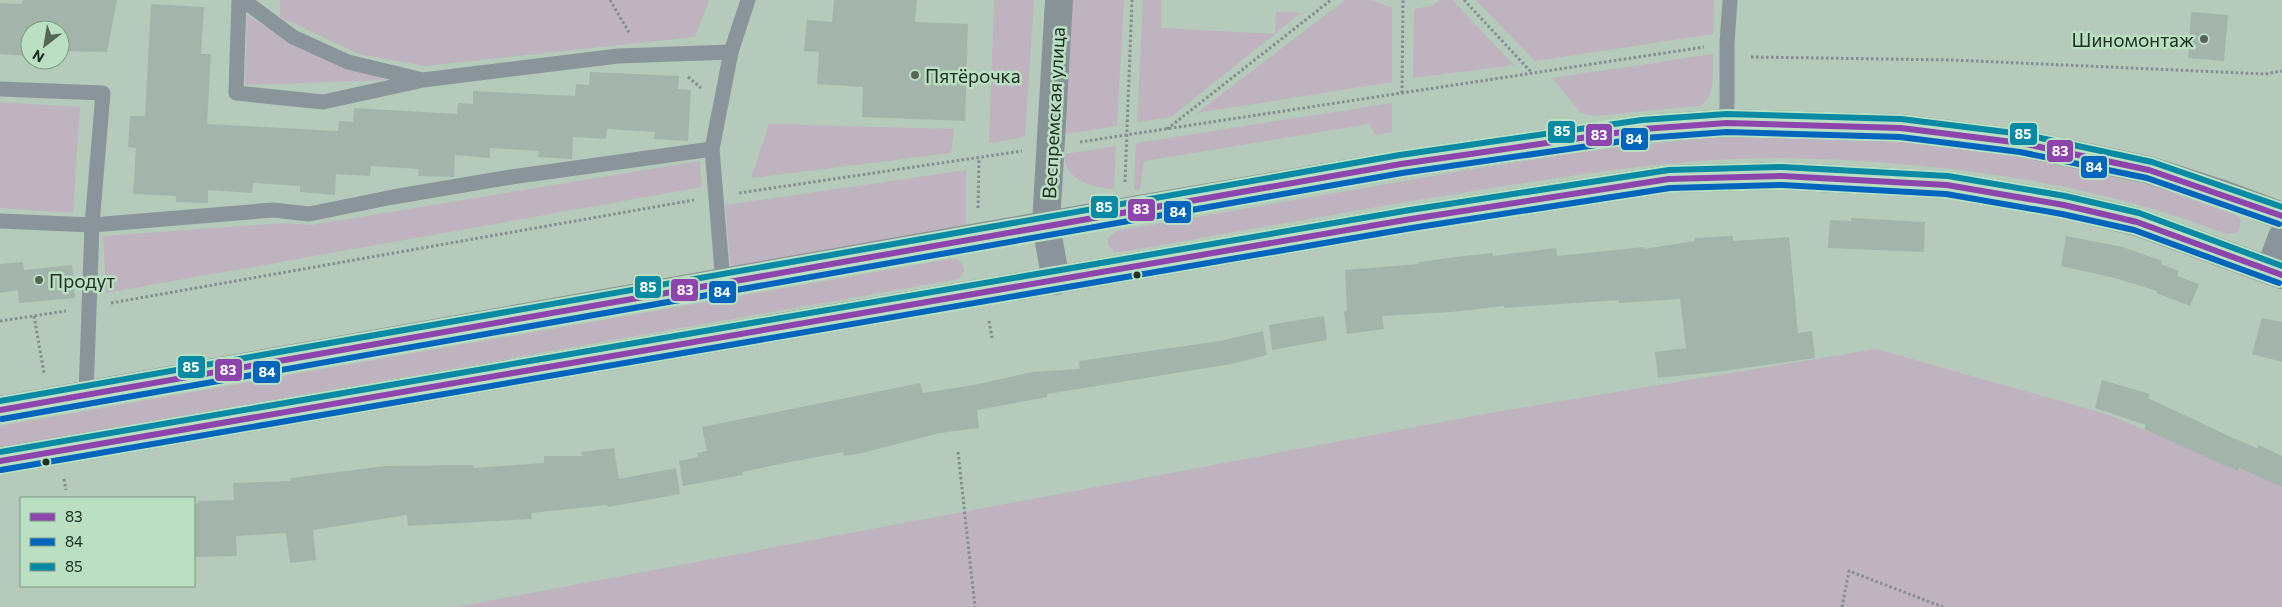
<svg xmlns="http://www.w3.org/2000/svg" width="2282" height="607" font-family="Commissioner,sans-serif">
<rect width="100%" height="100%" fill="#b5caba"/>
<g fill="#bfb3bf">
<polygon points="280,0 709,0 695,37 424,66 359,54 280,17"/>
<polygon points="994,0 1034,0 1025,137 989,143"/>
<polygon points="1072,0 1124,0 1117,126 1065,134"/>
<polygon points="1143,0 1161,0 1161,28 1275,34 1276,12 1301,13 1171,117 1137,122"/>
<polygon points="1345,0 1369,0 1392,7 1392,82 1197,113"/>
<polygon points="1441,0 1452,0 1514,65 1413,78 1414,9 1432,6"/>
<polygon points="1476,0 1714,0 1713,34 1535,61"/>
<polygon points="247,15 302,49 386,80 245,85"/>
<path d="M1713,54C1712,72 1717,97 1699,106L1593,116L1581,113L1552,78Z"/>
<polygon points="0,102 80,107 73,213 0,208"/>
<polygon points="1392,103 1392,132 1375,135 1370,124 1144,161 1140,189 1134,190 1136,143"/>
<polygon points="769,124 954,129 951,153 751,178"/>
<path d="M1785,137L1902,141L2020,157L2150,185L2235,214L2241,220L2239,229L2236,233L2227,234C2200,225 2173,214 2146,207C2030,174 1905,160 1784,158C1690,157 1596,172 1504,186C1376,206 1248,230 1121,252H1114L1108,245V238L1117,231L1456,172L1595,150L1707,138Z"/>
<path d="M1116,146L1114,189C1093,188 1064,180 1064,154Z"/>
<polygon points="700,161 702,187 106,293 103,236 284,223 311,225"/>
<polygon points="966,170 966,230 731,270 725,205"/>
<polygon points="950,259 956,259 962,264 964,271 959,279 0,448 0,426"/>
<polygon points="1877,349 2109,415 2282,486 2282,607 456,607 1501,411"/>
</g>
<g fill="#a3b5ab">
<polygon points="23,0 117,0 107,52 60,51 60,30 30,30 30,56 0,54 0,3 22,4"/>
<polygon points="834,0 917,0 915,22 968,24 965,121 862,117 863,87 817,84 819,52 804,51 807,20 832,22"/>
<polygon points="151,4 204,7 201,54 211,54 207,124 338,131 339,121 353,122 354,108 457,114 458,103 473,104 473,91 575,96 576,84 589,85 590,72 679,76 678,89 691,90 688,141 654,139 655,132 607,129 606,139 573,137 572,159 538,157 539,151 490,148 490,158 455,155 454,177 452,177 418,176 419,169 371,166 370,176 336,174 335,195 300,192 300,186 253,183 252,193 208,190 208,203 176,202 176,196 133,194 136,148 128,147 130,116 145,116"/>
<polygon points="2191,12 2228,15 2224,61 2188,58"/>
<polygon points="1851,218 1925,222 1924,252 1828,248 1830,220 1851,221"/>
<polygon points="1733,236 1733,241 1789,237 1798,333 1812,331 1815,358 1715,372 1658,378 1655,352 1686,348 1680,299 1619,303 1619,300 1504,308 1504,306 1452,312 1382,316 1384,329 1347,334 1344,312 1347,311 1345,270 1419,264 1419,262 1463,256 1493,253 1493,256 1556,248 1557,256 1644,247 1644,249 1695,241 1694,238"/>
<polygon points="2066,236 2123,247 2162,261 2161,264 2179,271 2177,276 2199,284 2190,306 2156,293 2157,291 2115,278 2061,266"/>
<polygon points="23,262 24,270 72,265 75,298 19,303 18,290 0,293 0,264"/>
<polygon points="1324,316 1327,340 1272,350 1269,325"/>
<polygon points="2262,318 2282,322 2282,362 2252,354"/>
<polygon points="1263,331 1267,355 1231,364 1047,394 1047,397 977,410 979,428 940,433 862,453 844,456 843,452 785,463 742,472 743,475 683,486 679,461 698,457 697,453 707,451 702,427 920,383 923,393 974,385 1032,372 1080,369 1079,361 1220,341"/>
<polygon points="2102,380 2150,394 2148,398 2231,437 2257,448 2259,445 2282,456 2282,487 2239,468 2238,471 2219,463 2144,429 2146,425 2095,408"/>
<polygon points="614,448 619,479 676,468 680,494 608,507 607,505 531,513 532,519 408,526 407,515 313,530 316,560 290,563 286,533 236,536 237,556 194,557 194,504 198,503 198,501 234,500 233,483 291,481 291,478 385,466 473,465 474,468 544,463 544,456 582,456 581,452"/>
</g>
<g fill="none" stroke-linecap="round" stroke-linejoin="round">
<g stroke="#848e90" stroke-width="3" stroke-dasharray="2.5 2.5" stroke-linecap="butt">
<polyline points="610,0 630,34"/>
<polyline points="1464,0 1532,73"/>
<polyline points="1751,57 1952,60 2265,74 2282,71"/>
<polyline points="688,77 701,88"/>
<polyline points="1402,93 1403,0"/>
<polyline points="1167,129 1331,0"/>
<polyline points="1080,142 1704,47"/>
<polyline points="1125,182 1132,0"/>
<polyline points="739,193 1022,151"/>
<polyline points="978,208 979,159"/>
<polyline points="111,303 694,200"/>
<polyline points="34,316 44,373"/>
<polyline points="0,321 66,311"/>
<polyline points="989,321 992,338"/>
<polyline points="958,452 975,607"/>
<polyline points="64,479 66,490"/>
<polyline points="1842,607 1849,571 1943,607"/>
</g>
<g stroke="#8a949b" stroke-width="15">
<polyline points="239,0 236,93 323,102 419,81"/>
<polyline points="243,0 293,37 348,62 423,80 618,56 731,52"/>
<polyline points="0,89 103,93 92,225 86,395"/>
<polyline points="1727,123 1727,43 1730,0"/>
<polyline points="0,221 92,225 273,210 309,214 393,197 511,177 712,149"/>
<polyline points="723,283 712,149 731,52 748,0"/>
</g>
<g stroke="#8a949b" stroke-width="28">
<polyline points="1046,225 1056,281"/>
<polyline points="2270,269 2282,237"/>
</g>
<g stroke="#889398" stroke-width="28">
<polyline points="1046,225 1059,0"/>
<polyline points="0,410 977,237 1401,164 1643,129 1727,123 1901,128 2021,143 2149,170 2220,193 2282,216"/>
<polyline points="0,461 1411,219 1669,179 1782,176 1947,185 2064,205 2137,222 2282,275"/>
</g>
<defs>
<g id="bus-1">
<polyline points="0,410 1401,164 1643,129 1727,123 1901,128 2021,143 2149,170 2282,216"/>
<polyline points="0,461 1411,219 1669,179 1782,176 1947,185 2064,205 2137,222 2282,275"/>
</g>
<g id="bus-2">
<polyline points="2,419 1402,173 1644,138 1727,132 1900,137 2020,152 2147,178 2279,224"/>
<polyline points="1,470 1412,228 1670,188 1782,185 1946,194 2062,214 2134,230 2279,283"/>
</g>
<g id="bus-3">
<polyline points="0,401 1400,155 1642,120 1727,114 1901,119 2022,134 2152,162 2282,207"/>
<polyline points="0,452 1410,210 1669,170 1782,167 1948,176 2065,196 2139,213 2282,266"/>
</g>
</defs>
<use href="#bus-1" stroke="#badfc2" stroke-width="10"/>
<use href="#bus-2" stroke="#badfc2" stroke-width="10"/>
<use href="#bus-3" stroke="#badfc2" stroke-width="10"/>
<use href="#bus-1" stroke="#8e44ad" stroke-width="6"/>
<use href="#bus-2" stroke="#0065bd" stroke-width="6"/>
<use href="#bus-3" stroke="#088aa4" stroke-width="6"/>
</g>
<g fill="#556558" stroke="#badfc2" stroke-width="2">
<circle cx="2204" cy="39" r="5"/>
<circle cx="915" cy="75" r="5"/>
<circle cx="39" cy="280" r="5"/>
</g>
<g fill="#212f24" stroke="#badfc2" stroke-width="2">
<circle cx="1137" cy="275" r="4.5"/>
<circle cx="46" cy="462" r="4.5"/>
</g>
<g text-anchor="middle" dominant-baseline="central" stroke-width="5" stroke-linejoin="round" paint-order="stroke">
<g font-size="19" fill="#212f24" stroke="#badfc2" text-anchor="start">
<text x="2194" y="39" text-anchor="end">Шиномонтаж</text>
<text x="925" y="75">Пятёрочка</text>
<text x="49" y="280">Продут</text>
</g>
<g font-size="19" fill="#212f24" stroke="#badfc2">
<text transform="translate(1053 113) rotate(-87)">Веспремская улица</text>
</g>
</g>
<g stroke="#badfc2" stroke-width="2">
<rect x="1547" y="120" width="29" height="24" rx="5" fill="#088aa4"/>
<rect x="2009" y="122" width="29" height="24" rx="5" fill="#088aa4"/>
<rect x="1585" y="123" width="28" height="24" rx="5" fill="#8e44ad"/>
<rect x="1620" y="127" width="29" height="24" rx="5" fill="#0065bd"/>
<rect x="2046" y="139" width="28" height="24" rx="5" fill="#8e44ad"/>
<rect x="2080" y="155" width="28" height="24" rx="5" fill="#0065bd"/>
<rect x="1090" y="195" width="29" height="24" rx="5" fill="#088aa4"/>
<rect x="1127" y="198" width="29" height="24" rx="5" fill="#8e44ad"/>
<rect x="1163" y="200" width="29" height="24" rx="5" fill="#0065bd"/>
<rect x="634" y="275" width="28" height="24" rx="5" fill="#088aa4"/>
<rect x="670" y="278" width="29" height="24" rx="5" fill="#8e44ad"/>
<rect x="708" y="280" width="29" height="24" rx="5" fill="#0065bd"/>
<rect x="177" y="355" width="29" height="24" rx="5" fill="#088aa4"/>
<rect x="214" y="358" width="29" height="24" rx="5" fill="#8e44ad"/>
<rect x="252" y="360" width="29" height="24" rx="5" fill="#0065bd"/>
</g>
<g font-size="14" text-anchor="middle" font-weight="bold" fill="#fff">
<text x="1562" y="136">85</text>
<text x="2023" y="139">85</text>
<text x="1599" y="140">83</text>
<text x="1634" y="144">84</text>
<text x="2060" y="156">83</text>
<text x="2094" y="172">84</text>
<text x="1104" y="212">85</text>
<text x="1141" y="214">83</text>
<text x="1178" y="217">84</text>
<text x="648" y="292">85</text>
<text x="685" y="295">83</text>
<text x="722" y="297">84</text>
<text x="191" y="372">85</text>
<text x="228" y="375">83</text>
<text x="267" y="377">84</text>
</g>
<rect x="20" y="497" width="175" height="90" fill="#badfc2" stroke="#7d9983"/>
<rect x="30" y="513" width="25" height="8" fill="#8e44ad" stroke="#7d9983"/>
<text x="65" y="522" font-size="15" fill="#212f24">83</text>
<rect x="30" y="538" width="25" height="8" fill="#0065bd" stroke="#7d9983"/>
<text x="65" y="547" font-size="15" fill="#212f24">84</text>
<rect x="30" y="563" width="25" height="8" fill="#088aa4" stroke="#7d9983"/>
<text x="65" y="572" font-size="15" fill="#212f24">85</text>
<g transform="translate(45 45) rotate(211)"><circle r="24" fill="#badfc2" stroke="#7d9983"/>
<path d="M0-4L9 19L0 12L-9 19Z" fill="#556558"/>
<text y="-8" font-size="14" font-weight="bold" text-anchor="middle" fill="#212f24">N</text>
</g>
</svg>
